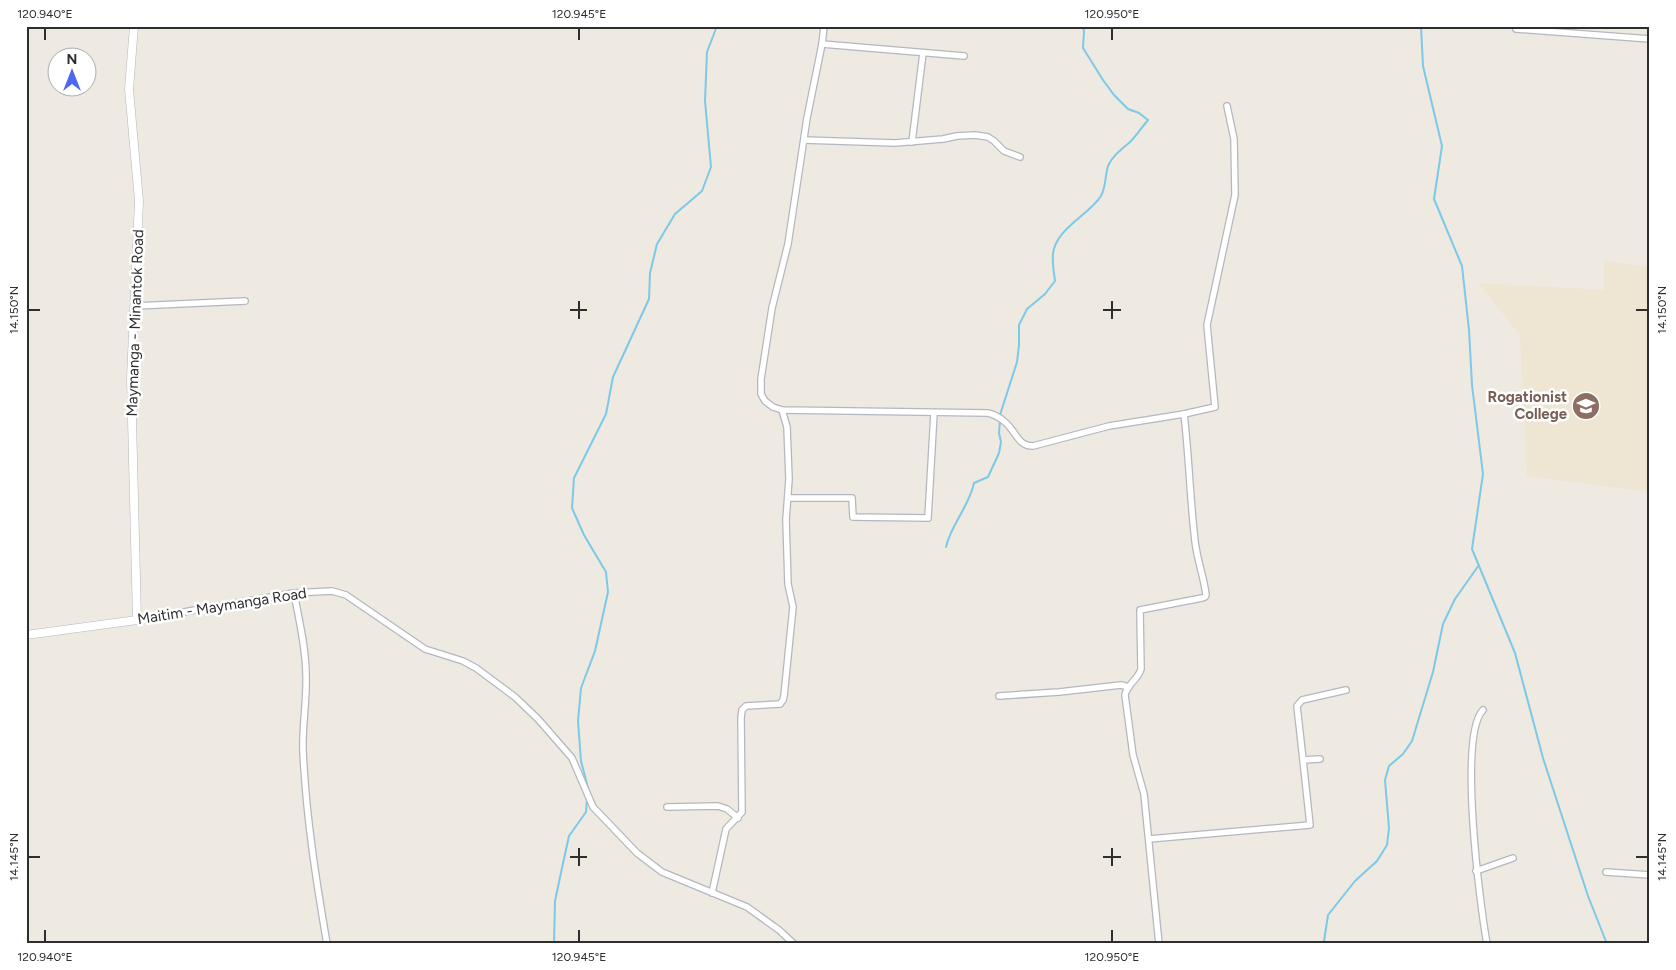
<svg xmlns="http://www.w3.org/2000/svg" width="1676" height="970" font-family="Figtree,sans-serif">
<rect width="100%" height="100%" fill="#eee9e1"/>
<polygon fill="#eee6d2" points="1604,261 1650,267 1650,492 1527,476 1520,335 1478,283 1604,290"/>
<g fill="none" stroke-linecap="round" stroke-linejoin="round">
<g stroke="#7cc9e8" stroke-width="2">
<polyline points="1421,26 1423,66 1442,146 1434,199 1462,266 1469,330 1472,385 1483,474 1472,549 1515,653 1543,758 1588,896 1607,944"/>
<path d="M1000,415L1017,362L1019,345V325L1027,309L1045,294L1055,281C1054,272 1052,263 1053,254C1055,229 1089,215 1101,196C1106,187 1105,176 1108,166C1113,155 1122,149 1131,141C1137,135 1142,127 1148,120L1139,113L1128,109L1114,95L1103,80L1083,48L1084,32L1083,26"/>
<path d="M946,547C951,524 969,507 974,483L988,477L999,453L1001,442L999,433L1000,420"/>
<polyline points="588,788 581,761 578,721 581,688 595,651 608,592 606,572 584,535 572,508 574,478 606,414 613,377 649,299 650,273 657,244 675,214 702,191 711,167 705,101 707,52 717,26"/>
<polyline points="1324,941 1328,915 1355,881 1377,861 1387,845 1389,828 1385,780 1389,766 1403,754 1412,741 1433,672 1443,624 1455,599 1479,565"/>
<polyline points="554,944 555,901 562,868 569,836 586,812 587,798"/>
</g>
<defs>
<g id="street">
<path d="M824,26L822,44L807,118L788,244L772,308L761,379V394L765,401L773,407L782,410L988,413C996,415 1001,418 1006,423C1016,432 1018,446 1033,446L1109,426L1184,414"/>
<polyline points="1516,29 1650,39"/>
<polyline points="822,44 964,56"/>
<polyline points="804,140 895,143 943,139 957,136 975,135 988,137 994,141 1004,151 1020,157"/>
<polyline points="912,142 923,53"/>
<polyline points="135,306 245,301"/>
<polyline points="788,498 852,498 853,517 928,518 934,413"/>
<path d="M294,593C299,620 306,648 306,675C307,701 302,726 303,751C306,816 316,880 327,944"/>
<polyline points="137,620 294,593 332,591 346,595 425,649 463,661 476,668 515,697 538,719 572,758 593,807 637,853 662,872 747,907 779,930 794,944"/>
<polyline points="999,696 1059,692 1121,685 1129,687"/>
<path d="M1483,710C1458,736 1480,905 1487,944"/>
<polyline points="1303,760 1297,706 1302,700 1346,690"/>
<polyline points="667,807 718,806 727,809 738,818"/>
<polyline points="1149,839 1310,825 1303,760 1320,759"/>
<polyline points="1476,871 1513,858"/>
<polyline points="1606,872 1650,875"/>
<polyline points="712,893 726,829 742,812 741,718 742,710 746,706 780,704 783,700 784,696 793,607 788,584 786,520 789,479 787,427 782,410"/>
<path d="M1159,944L1144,794L1133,755L1125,695C1127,684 1138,680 1141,669L1140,610L1202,598L1205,597L1206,595C1204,577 1197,560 1195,541C1190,499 1189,456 1184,414L1215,407L1207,325L1235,195L1234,139L1227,106"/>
</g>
<polyline id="secondary" points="26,635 137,620 131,378 139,201 129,89 134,26"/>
</defs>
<use href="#street" stroke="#b5b7c0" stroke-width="8"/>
<use href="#secondary" stroke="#b5b7c0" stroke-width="9"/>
<use href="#street" stroke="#fff" stroke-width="5.5"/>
<use href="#secondary" stroke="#fff" stroke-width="8"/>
</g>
<path fill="none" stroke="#2e2e2e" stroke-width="2" d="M45,28V40M579,28V40M1112,28V40M579,301V319M1112,301V319M28,310H40M570,310H587M1103,310H1121M1636,310H1648M579,848V866M1112,848V866M28,857H40M570,857H587M1103,857H1121M1636,857H1648M45,930V942M579,930V942M1112,930V942"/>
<defs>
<symbol id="university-disc" viewBox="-11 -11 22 22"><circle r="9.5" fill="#8d6e63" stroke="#fff"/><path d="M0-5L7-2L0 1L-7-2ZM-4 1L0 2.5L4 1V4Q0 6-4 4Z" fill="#fff"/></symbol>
</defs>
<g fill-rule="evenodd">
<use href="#university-disc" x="1570" y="390" width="32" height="32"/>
</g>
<g text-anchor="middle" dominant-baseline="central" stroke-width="5" stroke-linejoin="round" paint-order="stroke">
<g font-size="15" fill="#2e2e2e" stroke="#fff">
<text transform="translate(135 323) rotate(-88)">Maymanga - Minantok Road</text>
<text transform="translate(222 606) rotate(-9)">Maitim - Maymanga Road</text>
</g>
<g font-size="15" font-weight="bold" fill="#785e54" stroke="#fff" text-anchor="end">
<text x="1567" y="397">Rogationist<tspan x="1567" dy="17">College</tspan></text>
</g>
</g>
<rect width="1676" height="970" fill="none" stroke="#ffffff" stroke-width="55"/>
<g transform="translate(72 72)"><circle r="24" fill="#ffffff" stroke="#ababab"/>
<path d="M0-4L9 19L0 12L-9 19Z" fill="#4d68ef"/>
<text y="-8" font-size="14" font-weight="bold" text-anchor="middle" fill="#2e2e2e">N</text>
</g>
<rect x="28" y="28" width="1620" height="914" fill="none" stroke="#2e2e2e" stroke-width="2"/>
<g font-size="12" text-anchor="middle" fill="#2e2e2e">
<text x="45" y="18">120.940°E</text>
<text x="579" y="18">120.945°E</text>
<text x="1112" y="18">120.950°E</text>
<text transform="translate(14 310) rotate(-90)" y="4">14.150°N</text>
<text transform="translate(1662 310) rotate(-90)" y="4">14.150°N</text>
<text transform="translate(14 857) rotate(-90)" y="4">14.145°N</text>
<text transform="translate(1662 857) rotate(-90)" y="4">14.145°N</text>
<text x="45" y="961">120.940°E</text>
<text x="579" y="961">120.945°E</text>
<text x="1112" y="961">120.950°E</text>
</g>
</svg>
